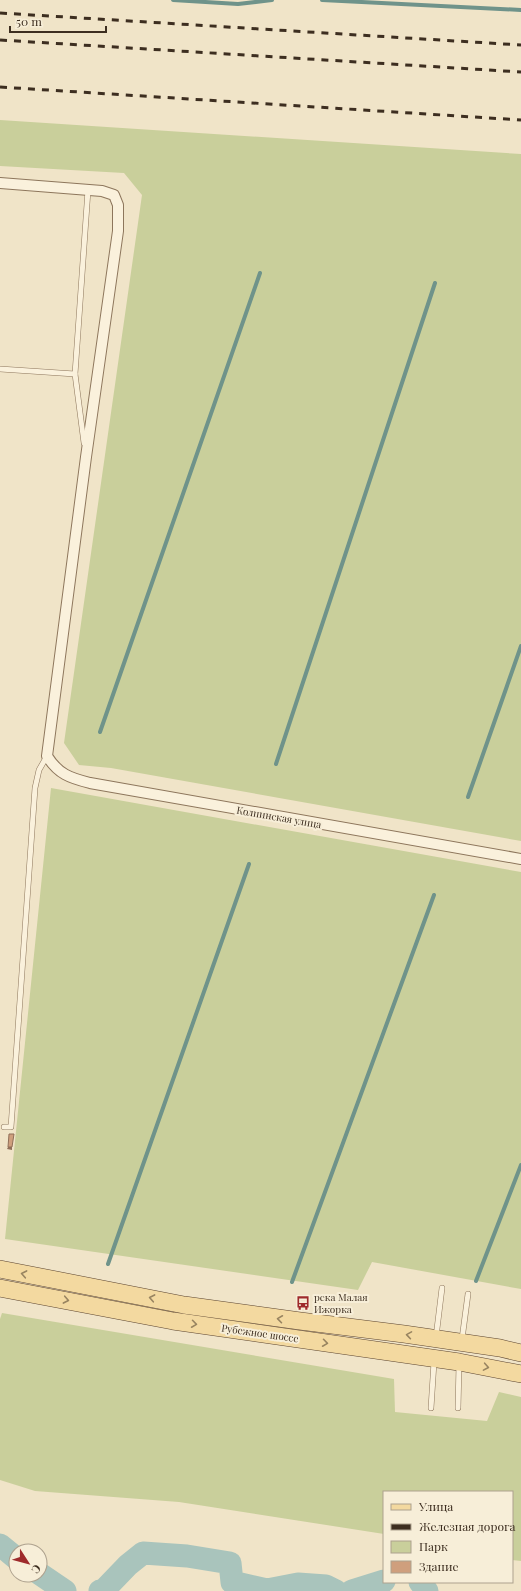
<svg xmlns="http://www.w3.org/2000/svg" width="521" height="1591" font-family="'Playfair Display',serif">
<rect width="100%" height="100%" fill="#f0e4c8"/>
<g fill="#c9cf9b">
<polygon points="0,120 521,154 521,841 111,768 79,765 64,743 142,195 124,173 0,166"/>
<polygon points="51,788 521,872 521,1289 372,1262 358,1290 5,1239"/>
<polygon points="2,1313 394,1379 395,1412 487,1421 499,1392 521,1397 521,1561 512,1560 512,1492 384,1492 384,1534 179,1502 35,1491 0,1480 0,1319"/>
</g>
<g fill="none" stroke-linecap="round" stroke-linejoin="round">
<g stroke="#6f938a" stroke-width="4">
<polyline points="173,0 238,4 272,0"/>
<polyline points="322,0 521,10"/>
<polyline points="100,732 260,273"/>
<polyline points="276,764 435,283"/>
<polyline points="468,797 521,646"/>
<polyline points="108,1264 249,864"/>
<polyline points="476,1281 521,1165"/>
<polyline points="292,1282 434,895"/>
<polyline points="267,1591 267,1590"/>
<polyline points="296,1591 298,1584"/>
</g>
<g stroke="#a9c4bc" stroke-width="23">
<polyline points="0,1545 16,1558"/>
<polyline points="40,1574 65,1591"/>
<polyline points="420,1582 427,1591"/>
<polyline points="100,1591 103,1591 128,1565 143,1553 187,1556 230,1563 232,1582 267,1590 298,1584 326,1586 336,1591"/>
<polyline points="352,1591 384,1581"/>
</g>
<defs>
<g id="service">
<polyline points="0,369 75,374"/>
<polyline points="84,443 75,374 88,190"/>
<polyline points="4,1127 11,1127 35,788 39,770 47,756"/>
<polyline points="436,1337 442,1288"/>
<polyline points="462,1339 468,1294"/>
<polyline points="431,1408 434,1362"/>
<polyline points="458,1408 459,1365"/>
</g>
<path id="minor" d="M0,183L102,191L114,195L118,205V231L86,457L47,756C58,774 70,778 90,783L521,859"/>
<g id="primary">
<polyline points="0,1269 184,1305 300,1321 404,1334 500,1348 521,1353"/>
<polyline points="0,1288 173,1321 459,1362 521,1374"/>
</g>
</defs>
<use href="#service" stroke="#8d765c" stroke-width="6"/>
<use href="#minor" stroke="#8d765c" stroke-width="12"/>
<use href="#primary" stroke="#5b4430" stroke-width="18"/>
<use href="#service" stroke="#faf1dc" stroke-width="5"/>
<use href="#minor" stroke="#faf1dc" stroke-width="10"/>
<use href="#primary" stroke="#f3d9a0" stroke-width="17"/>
<g stroke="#3d2e20" stroke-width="3" stroke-dasharray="7 7" stroke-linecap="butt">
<polyline points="0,13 521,45"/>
<polyline points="0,40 521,72"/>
<polyline points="0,87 521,120"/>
</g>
</g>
<polygon fill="#916f58" points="8,1147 12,1147 12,1150 7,1149"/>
<polygon fill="#cf9f7d" stroke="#916f58" points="9,1134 14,1134 12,1147 8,1147"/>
<defs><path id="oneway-chevron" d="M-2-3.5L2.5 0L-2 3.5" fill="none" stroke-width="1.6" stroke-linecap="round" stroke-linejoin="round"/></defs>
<g stroke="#988460">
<use href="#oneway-chevron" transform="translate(24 1274) rotate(-169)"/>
<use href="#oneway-chevron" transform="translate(152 1298) rotate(-169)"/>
<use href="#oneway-chevron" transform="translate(66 1300) rotate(11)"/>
<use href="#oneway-chevron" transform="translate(280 1319) rotate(-172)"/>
<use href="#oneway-chevron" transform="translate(194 1324) rotate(8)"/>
<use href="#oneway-chevron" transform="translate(409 1335) rotate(-171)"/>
<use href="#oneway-chevron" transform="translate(325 1343) rotate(8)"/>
<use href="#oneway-chevron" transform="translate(486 1367) rotate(10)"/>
</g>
<defs>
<symbol id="bus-bare" viewBox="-9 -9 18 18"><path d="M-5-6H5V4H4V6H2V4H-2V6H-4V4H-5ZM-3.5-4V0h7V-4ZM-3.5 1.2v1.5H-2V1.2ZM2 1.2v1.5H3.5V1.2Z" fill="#9e2a2b" stroke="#f7eed8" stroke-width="2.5" paint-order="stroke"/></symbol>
</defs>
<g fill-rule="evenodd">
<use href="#bus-bare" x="293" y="1293" width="20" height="20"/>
</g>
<g text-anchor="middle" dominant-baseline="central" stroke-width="4" stroke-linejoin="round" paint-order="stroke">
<g font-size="10" fill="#3d2e20" stroke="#f7eed8">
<text transform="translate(279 817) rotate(10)">Колпинская улица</text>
<text transform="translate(260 1333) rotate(8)">Рубежное шоссе</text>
</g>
<g font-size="10" fill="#3d2e20" stroke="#f7eed8" text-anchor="start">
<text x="314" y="1297">река Малая<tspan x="314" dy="12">Ижорка</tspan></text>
</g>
</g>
<rect x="383" y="1491" width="130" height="92" fill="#f7eed8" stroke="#ada18e"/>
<rect x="391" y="1504" width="20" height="6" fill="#f3d9a0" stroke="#ada18e"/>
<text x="419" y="1511" font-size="12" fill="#3d2e20">Улица</text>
<rect x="391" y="1524" width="20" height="6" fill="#3d2e20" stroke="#ada18e"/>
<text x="419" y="1531" font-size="12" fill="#3d2e20">Железная дорога</text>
<rect x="391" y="1541" width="20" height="12" fill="#c9cf9b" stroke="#ada18e"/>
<text x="419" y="1551" font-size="12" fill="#3d2e20">Парк</text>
<rect x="391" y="1561" width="20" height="12" fill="#cf9f7d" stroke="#ada18e"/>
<text x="419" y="1571" font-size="12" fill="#3d2e20">Здание</text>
<g transform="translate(28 1563) rotate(126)"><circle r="19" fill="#f7eed8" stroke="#ada18e"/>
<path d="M0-3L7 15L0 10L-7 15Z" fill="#9e2a2b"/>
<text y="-6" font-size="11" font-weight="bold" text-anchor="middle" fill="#3d2e20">С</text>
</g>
<path d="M10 26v6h96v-6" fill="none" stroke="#3d2e20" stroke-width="2"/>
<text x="16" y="26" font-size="12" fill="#3d2e20" stroke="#f7eed8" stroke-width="3" paint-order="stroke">50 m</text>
</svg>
